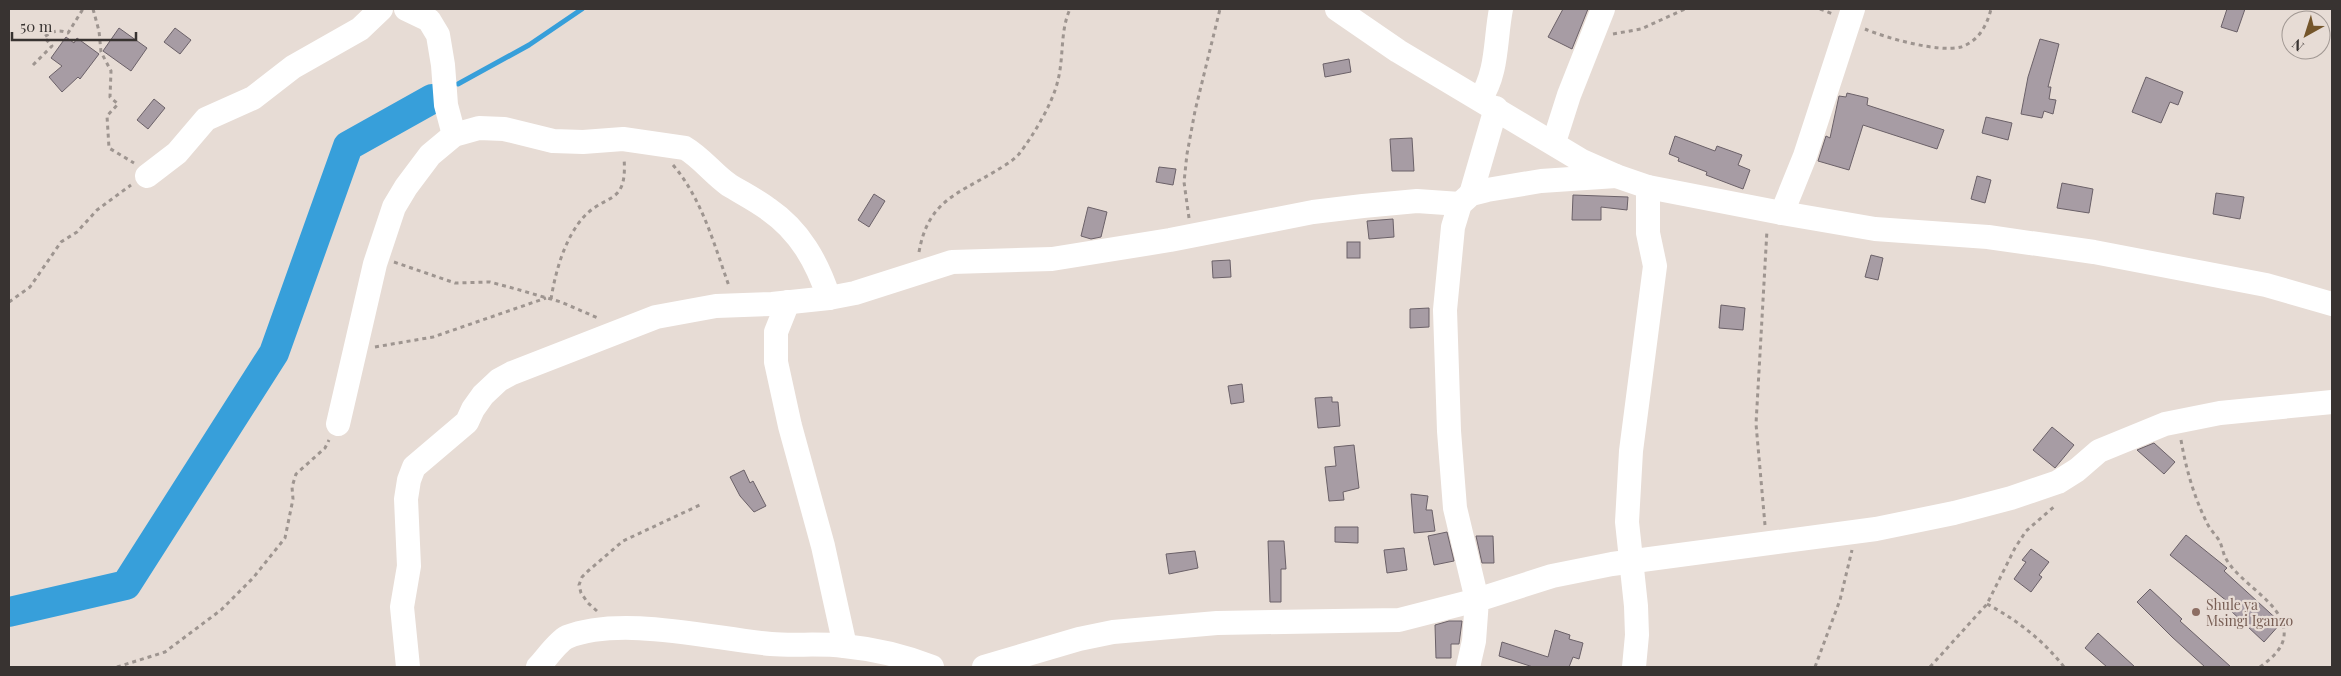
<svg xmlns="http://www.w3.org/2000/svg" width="2341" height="676" font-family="'Playfair Display',serif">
<rect width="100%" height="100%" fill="#e7dcd5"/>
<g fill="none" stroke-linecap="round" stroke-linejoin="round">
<polyline stroke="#379fda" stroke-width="5" points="458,84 529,45 582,9"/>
<polyline stroke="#379fda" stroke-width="30" points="9,612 126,585 274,353 348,146 432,99"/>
</g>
<g fill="#a79ca4" stroke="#6b6168">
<polygon points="1563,9 1588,9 1572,49 1548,37"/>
<polygon points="2227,9 2245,9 2237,32 2221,27"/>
<polygon points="119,28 147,48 131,71 103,51"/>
<polygon points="175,28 191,40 180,54 164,42"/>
<polygon points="66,37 74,43 77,38 99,54 80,79 78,77 62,92 49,77 62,66 51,58"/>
<polygon points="2040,39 2059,44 2048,87 2051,87 2049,99 2056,100 2053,114 2044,111 2042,118 2021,114 2028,77"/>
<polygon points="1349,59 1351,72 1325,77 1323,64"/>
<polygon points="2146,77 2183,92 2178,105 2170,102 2161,123 2132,112"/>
<polygon points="1847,93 1868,98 1867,105 1944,130 1937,149 1863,125 1849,170 1818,161 1826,136 1830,138 1839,96 1846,97"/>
<polygon points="154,99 165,108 148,129 137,120"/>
<polygon points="1986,117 2012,123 2008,140 1982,133"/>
<polygon points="1675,136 1715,151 1717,146 1742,155 1738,165 1750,170 1743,189 1706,175 1707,172 1678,161 1679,158 1669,154"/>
<polygon points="1412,138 1414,171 1392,171 1390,139"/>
<polygon points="1159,167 1176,169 1173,185 1156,182"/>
<polygon points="1977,176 1991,180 1985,203 1971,199"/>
<polygon points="2062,183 2093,189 2089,213 2057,208"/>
<polygon points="2216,193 2244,197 2240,219 2213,214"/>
<polygon points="874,194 885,201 869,227 858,220"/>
<polygon points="1573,195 1628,197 1627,210 1601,207 1601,220 1572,220"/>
<polygon points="1088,207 1107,212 1101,237 1091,239 1081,236"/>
<polygon points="1393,219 1394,237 1369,239 1367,221"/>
<rect x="1347" y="242" width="13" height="16"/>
<polygon points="1871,255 1883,258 1878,280 1865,277"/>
<polygon points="1230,260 1231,277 1213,278 1212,261"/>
<polygon points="1721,305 1745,308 1743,330 1719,328"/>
<polygon points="1429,308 1429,327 1410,328 1410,309"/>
<polygon points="1242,384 1244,402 1231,404 1228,386"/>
<polygon points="1332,397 1332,402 1338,402 1340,426 1318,428 1315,398"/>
<polygon points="2052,427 2074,445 2055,468 2033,450"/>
<polygon points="2154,443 2175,462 2164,474 2137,450"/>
<polygon points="1354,445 1359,488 1343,492 1344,500 1329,501 1325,467 1336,466 1334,447"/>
<polygon points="744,470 750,483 753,481 766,506 754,512 740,496 730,477"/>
<polygon points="1411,494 1428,496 1426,510 1432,510 1435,531 1414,533"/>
<polygon points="1335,527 1358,527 1358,543 1335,542"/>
<polygon points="1447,532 1454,561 1434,565 1428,536"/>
<polygon points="2186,535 2227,568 2224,571 2281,623 2264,642 2230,610 2233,606 2170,555"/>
<polygon points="1476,536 1493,536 1494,563 1482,563"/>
<polygon points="1268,541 1284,541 1286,569 1281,569 1281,602 1270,602"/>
<polygon points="1404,548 1407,570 1387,573 1384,550"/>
<polygon points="2031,549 2049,562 2039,575 2042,577 2031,592 2014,579 2026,562 2022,560"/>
<polygon points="1195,551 1198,568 1169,574 1166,554"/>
<polygon points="2150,589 2182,619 2180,621 2231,667 2205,667 2172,637 2137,602"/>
<polygon points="1449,621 1462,621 1459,644 1451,644 1451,658 1436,658 1435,625"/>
<polygon points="1555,630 1570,635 1569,639 1583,643 1579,659 1573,657 1569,667 1533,667 1499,656 1502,642 1548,657"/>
<polygon points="2098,633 2135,667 2107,667 2085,648"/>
</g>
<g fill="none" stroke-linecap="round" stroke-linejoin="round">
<g stroke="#9e9590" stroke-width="3" stroke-dasharray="4 4" stroke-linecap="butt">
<polyline points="93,9 99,31 101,52 111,71 110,97 118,104 107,116 109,148 134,163"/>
<polyline points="1820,9 1833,14"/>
<path d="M1865,29C1886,38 1939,53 1961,47C1979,41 1987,25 1991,9"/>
<polyline points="1613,34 1641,29 1685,9"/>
<path d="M33,65L52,46L44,37C53,31 58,29 68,33L83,9"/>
<path d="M673,165C702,199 714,244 729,286"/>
<polyline points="1189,218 1184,182 1187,154 1195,111 1220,9"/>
<path d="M919,252C928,202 955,195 994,172C1002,167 1012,162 1019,154C1033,136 1053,103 1058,80C1064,56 1060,31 1070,9"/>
<polyline points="394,262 455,283 490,282 516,289 561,302 598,318"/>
<path d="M551,299C555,274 563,245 578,224C602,190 628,210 624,158"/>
<polyline points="9,302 30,287 61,242 77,232 97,210 131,185"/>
<polyline points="375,347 433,337 546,298"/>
<path d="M2181,440C2186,469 2194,497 2207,523C2210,530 2217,536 2220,542C2222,547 2223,552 2225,557C2238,583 2281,601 2284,630C2286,647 2272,658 2260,667"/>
<polyline points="1765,525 1756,424 1767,230"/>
<path d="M1987,604C2017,620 2043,640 2064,667"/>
<polyline points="597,611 588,603 581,593 579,585 582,577 588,571 623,541 702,504"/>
<polyline points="117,667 165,652 221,610 253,578 285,538 293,499 292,487 296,474 325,448 329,440"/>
<polyline points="1815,667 1840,600 1852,550"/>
<polyline points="1930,667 1987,604 2015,548 2026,531 2056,505"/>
</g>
<g stroke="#fff" stroke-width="24">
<polyline points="406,9 429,20 438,35 443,65 446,105 454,135"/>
<polyline points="1337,9 1398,51 1582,161 1616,176 1648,187 1782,213 1875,229 1988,237 2094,252 2266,285 2332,304"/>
<path d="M1480,99C1498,73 1495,39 1501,9"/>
<polyline points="1554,142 1569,95 1603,9"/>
<polyline points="147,176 177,153 206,119 253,98 293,67 360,29 381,9"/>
<polyline points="1471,194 1496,108"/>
<polyline points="1782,213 1805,156 1853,9"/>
<polyline points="788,302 776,332 776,362 790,426 823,546 845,646"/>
<path d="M338,424L375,264L394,207L406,187L430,155L454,135L479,128L504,129L553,141L583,142L623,139L685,148C702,158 713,174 729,185C742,193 756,200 768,209C800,231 817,262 829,298"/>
<polyline points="408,667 402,607 409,566 406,499 409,480 414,467 467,422 473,409 483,395 499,380 512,373 656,317 716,306 772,304 829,298 855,293 952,262 1052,259 1170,240 1313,212 1363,206 1417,201 1460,204"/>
<path d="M538,667C546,659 557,642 567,637C622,615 713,639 771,644C795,646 820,643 844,646C874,649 904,656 932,667"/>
<polyline points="984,667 1079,639 1113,632 1217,623 1399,620 1477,600 1455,508 1449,431 1445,310 1453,227 1460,204 1471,194 1487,190 1541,181 1616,176"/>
<polyline points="1468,667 1474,641 1477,600 1552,576 1612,564 1876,529 1954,513 2011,498 2058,482 2077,470 2099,451 2165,424 2220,413 2332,402"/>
<polyline points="1634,667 1637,635 1636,606 1627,522 1631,451 1655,266 1648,233 1648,187"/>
</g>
</g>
<circle fill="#8d6e63" stroke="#e7dcd5" stroke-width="2" cx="2196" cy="612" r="5"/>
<g text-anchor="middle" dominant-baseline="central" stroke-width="4.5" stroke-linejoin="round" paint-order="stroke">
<g font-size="14" fill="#785e54" stroke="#e7dcd5" text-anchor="start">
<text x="2206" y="604">Shule ya<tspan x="2206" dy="16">Msingi Iganzo</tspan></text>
</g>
</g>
<rect width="2341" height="676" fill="none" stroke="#383331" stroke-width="20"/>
<g transform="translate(2306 35) rotate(219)"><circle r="24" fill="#e7dcd5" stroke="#a19893"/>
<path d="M0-4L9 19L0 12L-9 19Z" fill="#74552a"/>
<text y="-8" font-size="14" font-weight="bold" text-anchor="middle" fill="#383331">N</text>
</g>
<path d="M12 32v8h124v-8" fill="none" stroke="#383331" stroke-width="2.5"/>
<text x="20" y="32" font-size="15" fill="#383331" stroke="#e7dcd5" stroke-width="4" paint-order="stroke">50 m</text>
</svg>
